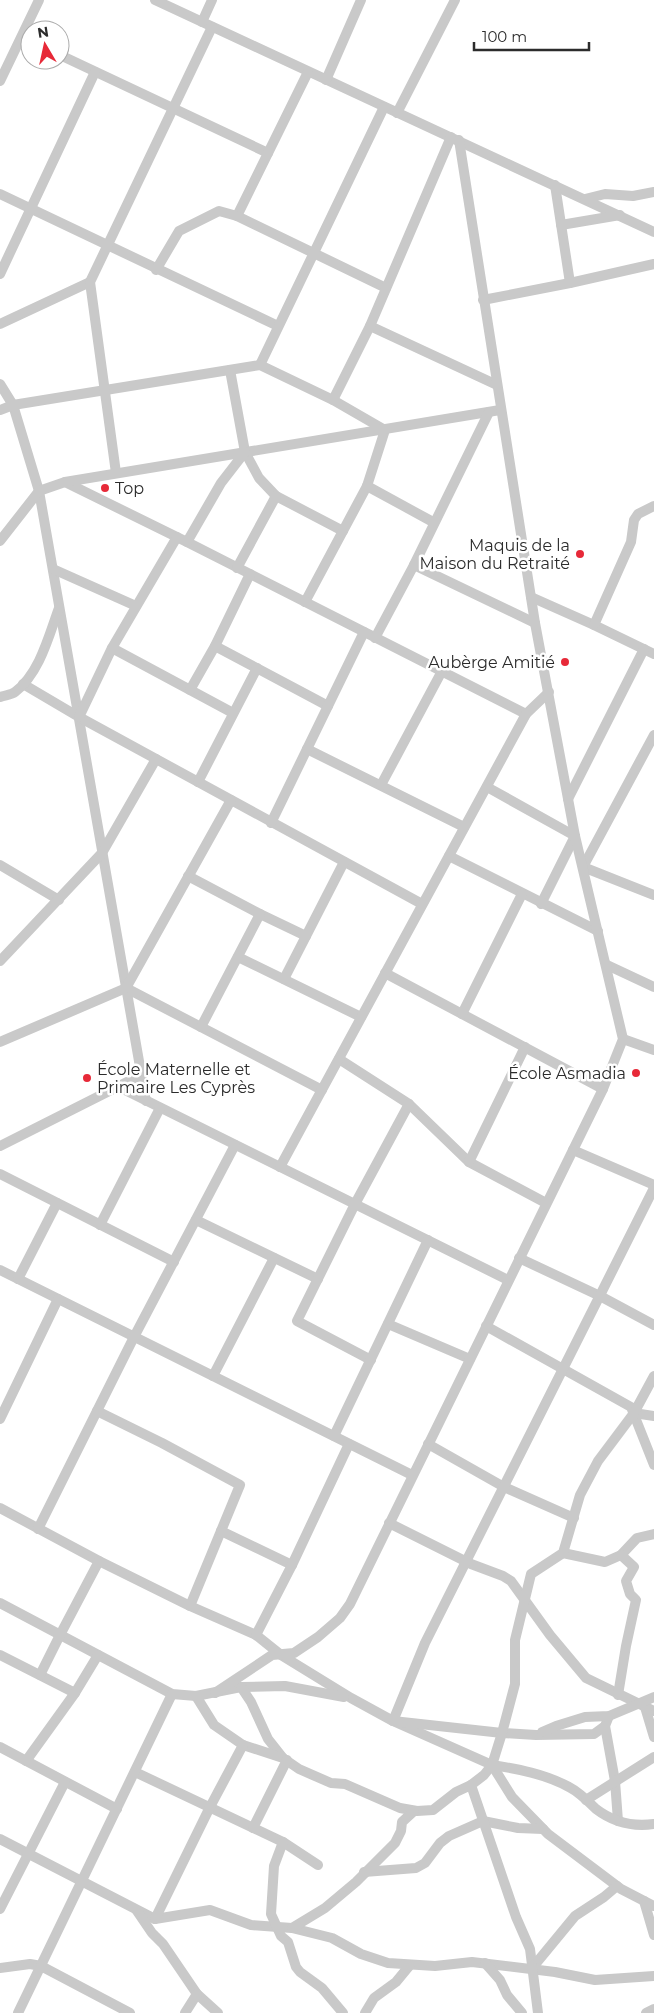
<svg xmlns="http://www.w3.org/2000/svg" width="654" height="2013" font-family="Montserrat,sans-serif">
<rect width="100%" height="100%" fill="#fff"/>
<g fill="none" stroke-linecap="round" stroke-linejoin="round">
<g stroke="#c9c9c9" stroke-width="10">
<polyline points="155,0 654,232"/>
<polyline points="202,22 212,0"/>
<polyline points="60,55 268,153"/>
<polyline points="326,80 361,0"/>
<polyline points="0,81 39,0"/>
<polyline points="397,113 455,0"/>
<polyline points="555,185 570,283"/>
<polyline points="0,194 278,326"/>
<polyline points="585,199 605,194 633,196 654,192"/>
<polyline points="237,216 308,72"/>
<polyline points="561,225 620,215"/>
<polyline points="156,270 179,231 219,211 237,216 386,288"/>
<polyline points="0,274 95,72"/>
<polyline points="483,300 570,283 654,264"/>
<polyline points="0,324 90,282"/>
<polyline points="370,326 497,385"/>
<polyline points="260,365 384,107"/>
<polyline points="230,370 245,452 259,478 276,496 343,531"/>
<polyline points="0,384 13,405 39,491 146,1101"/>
<polyline points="333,400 370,326 451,137"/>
<polyline points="0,410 13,405 260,365 333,400 385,430 367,486 305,602"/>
<polyline points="116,473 90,282 212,27"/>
<polyline points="65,482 187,542 526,714"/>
<polyline points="367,486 433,522"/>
<polyline points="0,541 39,491 65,482 500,410"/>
<polyline points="187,542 221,483 245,452"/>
<polyline points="414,565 535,623"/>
<polyline points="237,568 276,496"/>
<polyline points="53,569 136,606"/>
<polyline points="531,597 594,625 654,654"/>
<polyline points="594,625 631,542 634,520 638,514 654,506"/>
<polyline points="375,638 414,565 489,412"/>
<polyline points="215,646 328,706"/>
<polyline points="112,648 233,713"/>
<polyline points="23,684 79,717 422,904"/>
<polyline points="190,690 215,646 250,574"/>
<path d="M0,697C5,695 11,695 15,692C40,673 49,635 59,608"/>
<polyline points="79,717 112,648 177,537"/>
<polyline points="654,735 583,867 654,895"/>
<polyline points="307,749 464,827"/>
<polyline points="198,782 257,668"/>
<polyline points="381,785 442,671"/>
<polyline points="487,787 575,836 541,904"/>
<polyline points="568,799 644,649"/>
<polyline points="271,823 364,632"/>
<polyline points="449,856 598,931"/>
<polyline points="0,865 59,900"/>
<polyline points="188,876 260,914 306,936"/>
<polyline points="238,957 361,1017"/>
<polyline points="0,961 102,853 156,759"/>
<polyline points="607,965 654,987"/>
<polyline points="385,973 603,1089"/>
<polyline points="284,979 344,862"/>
<polyline points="126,988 322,1090"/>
<polyline points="462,1014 522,894"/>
<polyline points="201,1027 260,914"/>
<polyline points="623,1039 654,1050"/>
<polyline points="0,1042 126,988 231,800"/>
<polyline points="339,1059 409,1104 469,1162 546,1203"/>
<polyline points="119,1087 508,1280"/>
<polyline points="0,1146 141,1075"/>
<polyline points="573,1150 654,1185"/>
<polyline points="469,1162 525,1047"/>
<polyline points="280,1167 526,714 549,692"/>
<polyline points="0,1174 174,1262"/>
<polyline points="196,1220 318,1279"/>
<polyline points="100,1225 160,1108"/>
<polyline points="519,1258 600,1296 654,1325"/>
<polyline points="0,1270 412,1475"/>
<polyline points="18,1279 57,1203"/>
<polyline points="388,1324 470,1359"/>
<polyline points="486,1326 631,1407 654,1465"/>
<polyline points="371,1360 297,1321 355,1204 409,1104"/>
<polyline points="213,1376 274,1258"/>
<polyline points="97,1411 162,1443 240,1485 190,1606"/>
<polyline points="634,1413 654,1416"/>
<polyline points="0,1419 58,1299"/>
<polyline points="334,1436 428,1240"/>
<polyline points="428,1444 504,1487 574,1518"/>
<polyline points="0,1508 99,1561 190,1606 256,1635 281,1655 351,1698 393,1721 492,1765 512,1797 548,1834 621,1889 654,1906"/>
<polyline points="389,1523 471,1564 503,1576 511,1581 550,1635 586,1678 654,1711"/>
<polyline points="38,1529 134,1337 235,1145"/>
<polyline points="221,1531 292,1565"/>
<polyline points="563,1553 605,1562 621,1555 637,1538 654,1534"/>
<polyline points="0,1603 172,1694 196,1696 241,1687 285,1686 344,1697"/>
<polyline points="256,1635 292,1565 349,1444"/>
<polyline points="0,1655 75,1693"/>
<polyline points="40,1675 60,1635 99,1561"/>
<polyline points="241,1687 251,1702 268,1739 283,1758 299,1769 331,1783 345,1784 400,1808 417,1811 433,1810 456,1792 471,1785"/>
<polyline points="215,1693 272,1655 294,1653 318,1637 340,1618 350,1604 603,1089 623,1039 575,836 535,623 459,140"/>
<polyline points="618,1695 626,1646 636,1600 630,1594 626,1581 634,1567 621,1555"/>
<polyline points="196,1696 214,1725 243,1745 283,1758"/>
<polyline points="645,1707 654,1737"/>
<polyline points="609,1716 605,1726 594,1734 536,1735 502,1733 393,1721 425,1643 654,1188"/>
<polyline points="605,1726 615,1781 618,1821"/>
<polyline points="542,1732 556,1726 585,1717 609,1716 654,1697"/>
<polyline points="0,1747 117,1809"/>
<polyline points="26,1761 75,1693 98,1655"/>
<path d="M492,1765C518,1769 545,1774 569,1787C579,1792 588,1801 596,1809C613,1822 633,1827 654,1824"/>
<polyline points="135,1772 283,1842 318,1865"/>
<polyline points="586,1800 654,1757"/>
<polyline points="253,1828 287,1760"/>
<polyline points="0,1839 155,1919 210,1910 251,1925 292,1928 332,1938 361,1954 388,1963 435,1966 472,1962 555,1972 595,1980 654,1976"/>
<polyline points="283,1842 274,1866 271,1914 281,1936 288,1942 296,1967 300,1972 322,1988 343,2013"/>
<polyline points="364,1872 416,1868 425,1863 440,1843 449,1836 483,1821 518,1828 543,1829"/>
<polyline points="644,1901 654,1935"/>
<polyline points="0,1909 65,1782"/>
<polyline points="137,1911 152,1933 163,1944 197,1994 218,2013"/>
<polyline points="155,1919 210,1807 243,1745"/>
<polyline points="292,1928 325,1908 356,1882 395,1843 401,1831 402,1822 414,1811"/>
<polyline points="485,1963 500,1980 507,1995 522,2013"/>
<polyline points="533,1967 575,1916 604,1897 617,1886"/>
<polyline points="0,1968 30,1964 41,1966 130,2013"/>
<polyline points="18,2013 172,1694"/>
<polyline points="185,2013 197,1994"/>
<polyline points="365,2013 374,1998 396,1982 410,1965"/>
<polyline points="538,2013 530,1949 516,1917 471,1785 484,1775 492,1765 502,1733 515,1684 515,1640 531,1574 563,1553 580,1495 598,1461 634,1413 654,1376"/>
<polyline points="646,2013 654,2009"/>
</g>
</g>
<g fill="#e72938" stroke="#fff" stroke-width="2">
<circle cx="105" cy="488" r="5"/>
<circle cx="580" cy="554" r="5"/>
<circle cx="565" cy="662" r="5"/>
<circle cx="636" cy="1073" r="5"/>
<circle cx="87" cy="1078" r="5"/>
</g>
<g text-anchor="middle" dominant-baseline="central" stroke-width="5" stroke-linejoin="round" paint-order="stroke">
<g font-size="16" fill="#2c2c2c" stroke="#fff" text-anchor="end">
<text x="115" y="488" text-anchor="start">Top</text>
<text x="570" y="545">Maquis de la<tspan x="570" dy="18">Maison du Retraité</tspan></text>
<text x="555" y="662">Aubèrge Amitié</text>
<text x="97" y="1069" text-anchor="start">École Maternelle et<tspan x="97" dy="18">Primaire Les Cyprès</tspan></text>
<text x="626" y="1073">École Asmadia</text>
</g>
</g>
<g transform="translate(45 45) rotate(351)"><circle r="24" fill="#ffffff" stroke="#ababab"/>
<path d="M0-4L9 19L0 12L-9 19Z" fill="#e72938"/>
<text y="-8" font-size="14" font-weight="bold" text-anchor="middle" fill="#2c2c2c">N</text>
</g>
<path d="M474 42v8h115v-8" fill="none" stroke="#2c2c2c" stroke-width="2.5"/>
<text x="482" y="42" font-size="15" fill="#2c2c2c" stroke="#ffffff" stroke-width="4" paint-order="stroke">100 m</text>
</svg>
